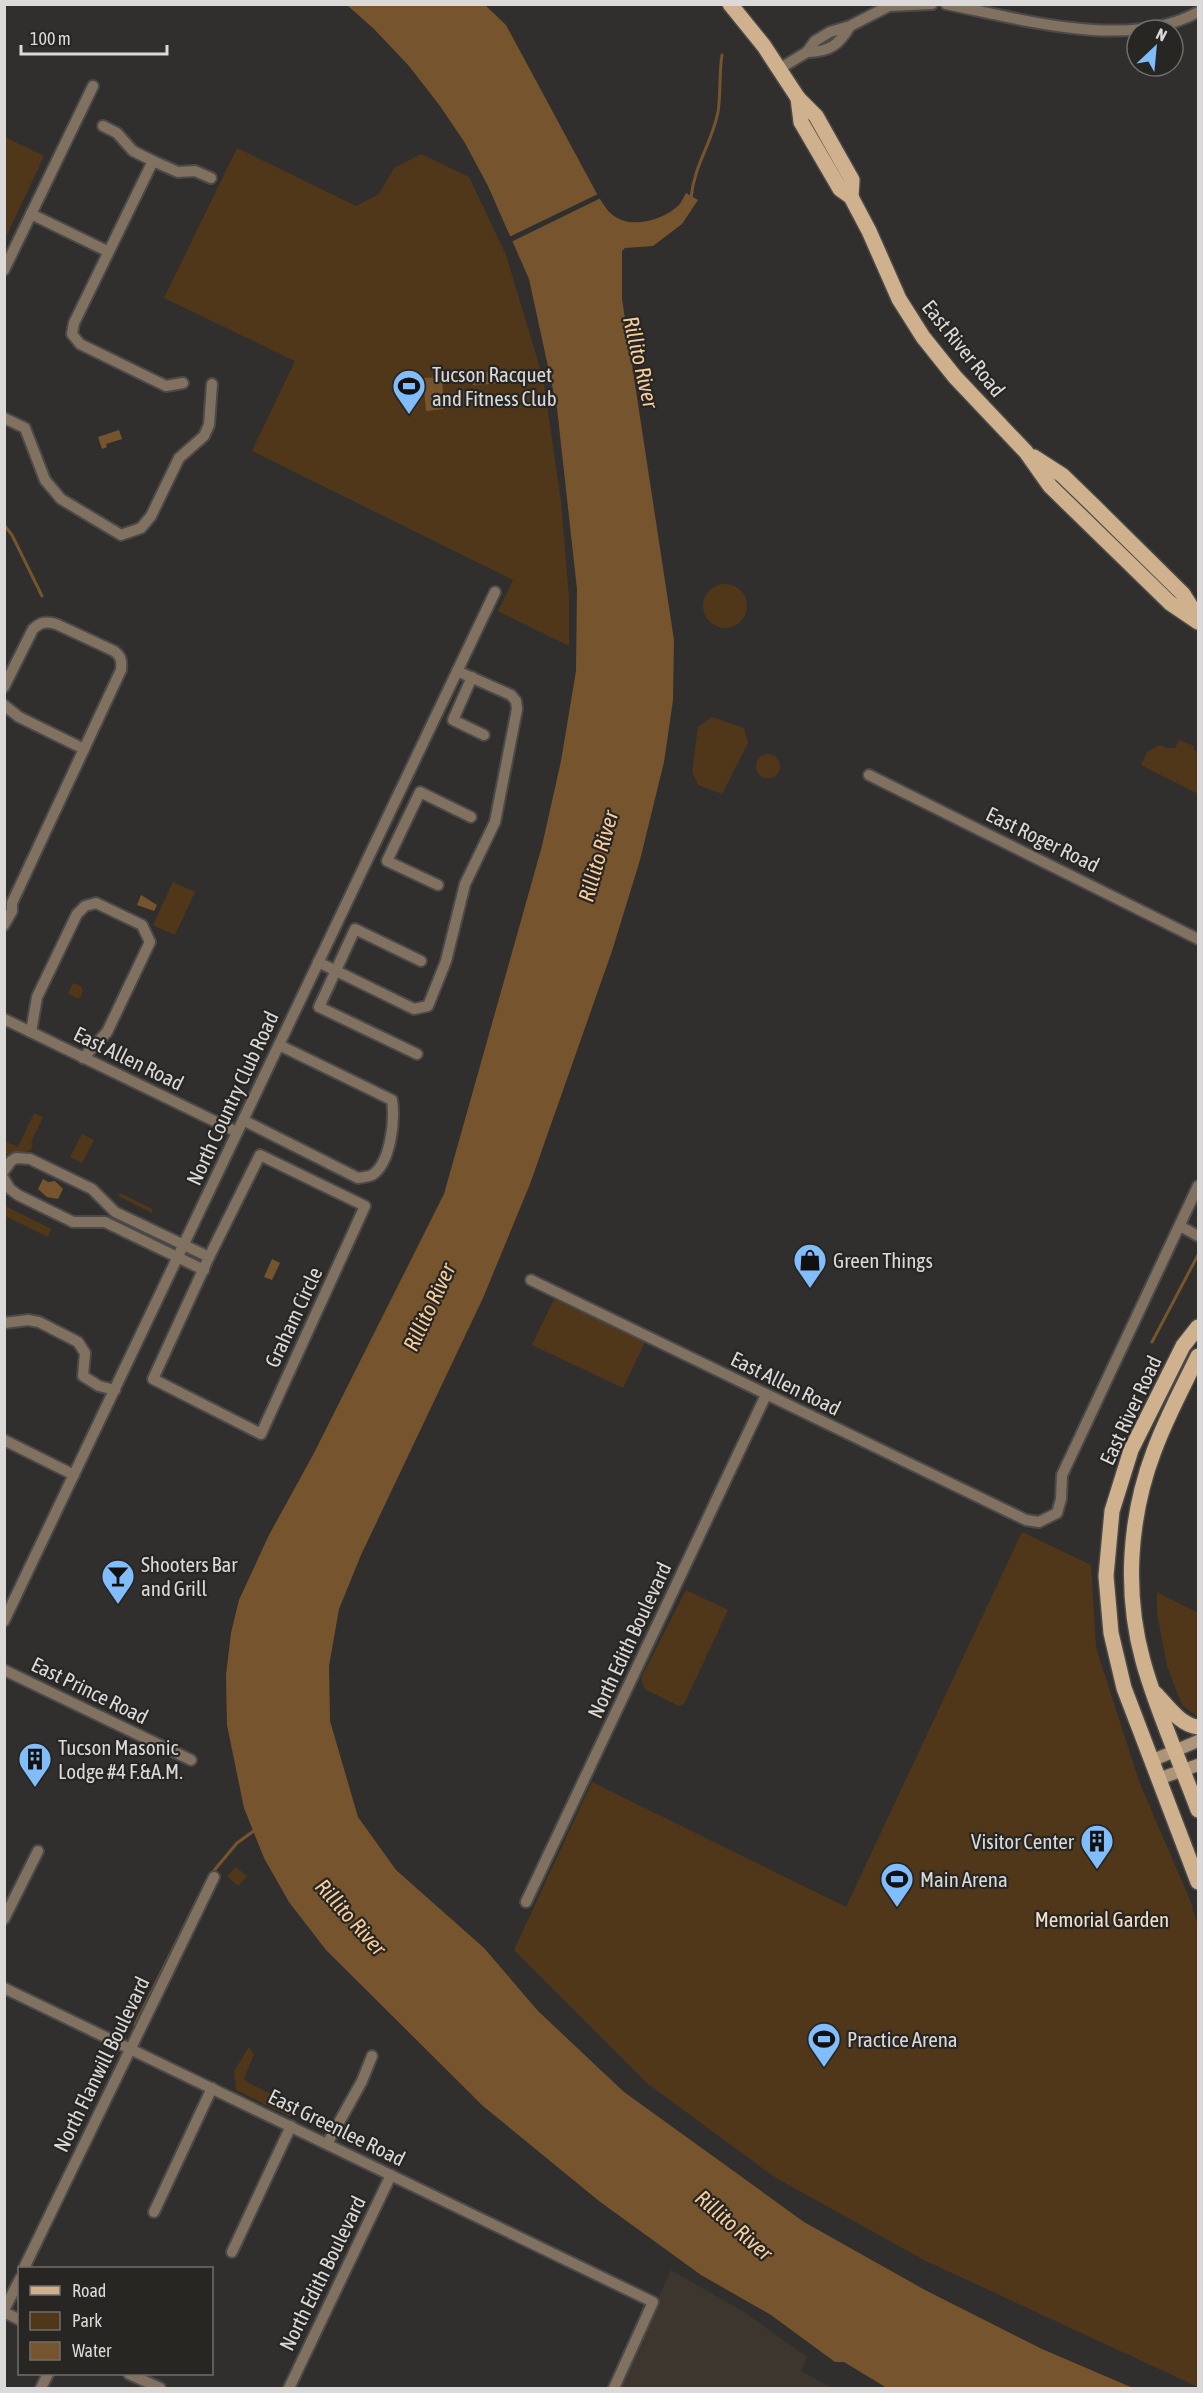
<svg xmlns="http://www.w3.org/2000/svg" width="1203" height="2393" font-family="'Asap Condensed',sans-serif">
<rect width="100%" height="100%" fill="#312f2d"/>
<polygon fill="#3d362f" points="671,2270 744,2312 807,2357 801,2371 832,2388 618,2388"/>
<g fill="#50371a">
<polygon points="5,137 44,156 5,239"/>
<polygon points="237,148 356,206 379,194 394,168 421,154 469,177 506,255 543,378 561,501 569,597 569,646 498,611 513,580 252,451 295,361 164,298"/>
<circle cx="725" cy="606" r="22"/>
<polygon points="712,717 744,728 748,743 722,794 698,785 692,772 698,727"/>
<polygon points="1179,740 1194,746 1193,749 1198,752 1198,794 1141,765 1147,752 1160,745 1166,748 1175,748"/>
<circle cx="768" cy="766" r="12"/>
<polygon points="173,882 195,892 175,935 153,925"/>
<polygon points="73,983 81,986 83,991 79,999 68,994"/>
<polygon points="34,1113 43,1117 31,1142 33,1144 31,1150 9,1155 5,1153 5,1141 18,1147"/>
<polygon points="82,1134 94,1140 82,1163 70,1157"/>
<polygon points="120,1193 152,1209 152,1213 118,1196"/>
<polygon points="5,1206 51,1229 48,1237 5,1216"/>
<polygon points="554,1299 645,1342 623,1388 532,1345"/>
<polygon points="1022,1532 1091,1565 1096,1648 1140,1784 1193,1907 1192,1908 1198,1925 1198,2387 924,2260 776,2178 648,2084 514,1950 592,1782 846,1907"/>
<polygon points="686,1590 728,1610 684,1704 679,1706 645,1689 641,1678"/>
<polygon points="1157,1592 1198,1613 1198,1717 1182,1705 1167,1666 1157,1613"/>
<polygon points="236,1867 247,1876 238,1886 227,1876"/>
<polygon points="249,2047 254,2054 244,2079 247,2082 295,2106 290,2117 236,2090 234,2071"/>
</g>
<g fill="#76552e">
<path d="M347,5H485L506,25L597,194C602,202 606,210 614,216C632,229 664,220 679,205C682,202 684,196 686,193L698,200L682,224L653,246L625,248L622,251V299L674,640L673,700L664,762L640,860L612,951L530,1184L483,1298L361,1555L339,1609L329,1666L330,1721L358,1817L396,1870L484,1948L538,2011L624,2092L804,2222L925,2290L1042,2349L1133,2388H887L844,2362H835L771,2315L701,2275L599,2201L483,2106L326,1950L289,1902L264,1858L244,1808L227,1725L226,1675L231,1633L239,1600L269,1535L313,1455L444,1194L542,846L561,761L576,671L577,589L557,408L529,279L488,186L465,143L440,106L409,66L374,29Z"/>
<polygon points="505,371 507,383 473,385 472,373"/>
<polygon points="442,377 444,409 426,411 423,378"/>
<polygon points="119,430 122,439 106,444 107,447 102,449 98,437"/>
<polygon points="141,895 157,905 154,911 137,905"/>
<polygon points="43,1179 48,1182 55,1181 63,1189 58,1199 47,1197 38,1189"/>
<polygon points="272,1259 280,1263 272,1280 264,1277"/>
</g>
<polygon fill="#312f2d" points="600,193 603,197 511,242 509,237"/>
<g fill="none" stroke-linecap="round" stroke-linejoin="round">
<g stroke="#76552e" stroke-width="3">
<path d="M691,198C694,165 712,143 718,112C721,93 719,73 722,55"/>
<polyline points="4,525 12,535 42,596"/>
<polyline points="1152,1342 1198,1255"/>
<polyline points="212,1873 237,1843 255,1830"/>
<polyline points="135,2025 197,1900"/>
</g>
<defs>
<g id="street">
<path d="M946,4C1021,19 1128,51 1198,12"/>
<path d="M850,26C839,45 829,52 807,52L815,41L830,32L850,26L889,6L932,4"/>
<polyline points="779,69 807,52"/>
<polyline points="103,126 117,133 133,151 153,161 178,172 195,171 211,178"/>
<polyline points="153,161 74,323 72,334 80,344 166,386 183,383"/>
<polyline points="31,214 107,251"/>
<polyline points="4,270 93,86"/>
<polyline points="4,418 25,428 45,480 61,499 121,535 141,528 151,516 179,458 204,436 209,425 212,384"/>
<polyline points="472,677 453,720 484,735"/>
<path d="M4,687L33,629C41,622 46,621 56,624L114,651C121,656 122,661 121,670L12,903V911L4,925"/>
<polyline points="4,705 19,717 84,749"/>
<polyline points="869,775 1198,939"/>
<polyline points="438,885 387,861 420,792 471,817"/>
<polyline points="318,962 414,1009 428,1006 446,961 465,884 495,822 517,709 516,701 511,695 457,671"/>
<polyline points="4,1019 237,1132"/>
<polyline points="31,1032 37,997 77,914 85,906 96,903 142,925 150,942 107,1032 83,1058"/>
<polyline points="417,1054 319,1007 355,929 421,961"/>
<path d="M243,1120L358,1178C362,1177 368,1177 372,1175C391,1163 395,1120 392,1100L279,1045"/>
<polygon points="260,1155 365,1206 261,1434 153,1379 209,1257"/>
<polyline points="4,1171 11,1161 16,1158 30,1159 92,1189 115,1212 209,1257"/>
<polyline points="4,1179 10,1189 18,1195 73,1222 105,1222 204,1270"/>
<polyline points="1180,1226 1198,1236"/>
<polyline points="531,1280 1026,1520 1039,1522 1057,1513 1061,1499 1062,1475 1198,1186"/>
<polyline points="4,1323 28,1320 39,1322 78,1342 85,1353 83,1376 99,1386 115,1390"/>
<polyline points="4,1440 74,1475"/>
<polyline points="4,1621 495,592"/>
<polyline points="4,1670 191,1760"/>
<polyline points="526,1902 766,1395"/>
<polyline points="4,1919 38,1851"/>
<polyline points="4,1988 653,2302 614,2388"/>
<polyline points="327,2144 362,2081 372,2056"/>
<polyline points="154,2212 212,2088"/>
<polyline points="232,2252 291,2126"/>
<polyline points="24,2268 214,1877"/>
<polyline points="4,2310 20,2279"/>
<polyline points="4,2312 20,2320"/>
<polyline points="129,2374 160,2388"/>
<polyline points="41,2388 48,2374"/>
<polyline points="289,2388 391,2175"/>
</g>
<g id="secondary">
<polyline points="1151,1761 1198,1741"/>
<polyline points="1158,1779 1198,1765"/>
</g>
<g id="primary">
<polyline points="730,4 764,46 798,98 816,116 852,180 851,197"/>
<polyline points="798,98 801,122 840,189 851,197 869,231 899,299 923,337 955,377 1026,452 1050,486 1170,603 1198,622"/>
<polyline points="1034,457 1062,475 1099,511 1183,594 1198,618"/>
<polyline points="1198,1327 1183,1346 1131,1450 1112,1511 1106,1576 1111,1633 1124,1688 1198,1882"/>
<path d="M1198,1356C1183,1387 1166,1418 1154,1451C1129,1517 1124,1592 1143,1661C1157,1712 1180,1761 1198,1810"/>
<path d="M1155,1693C1168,1706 1180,1725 1198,1727"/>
</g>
</defs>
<use href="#street" stroke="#4c4a49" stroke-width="14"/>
<use href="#secondary" stroke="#4c4a49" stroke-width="15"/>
<use href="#primary" stroke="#4c4a49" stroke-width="18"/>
<use href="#street" stroke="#807160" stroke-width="10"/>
<use href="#secondary" stroke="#ad957a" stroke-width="12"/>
<use href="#primary" stroke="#d0b18e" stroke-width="15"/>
</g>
<defs>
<symbol id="stadium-pin" viewBox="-11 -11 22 30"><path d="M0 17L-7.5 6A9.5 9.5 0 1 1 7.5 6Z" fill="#80bdfa" stroke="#282623"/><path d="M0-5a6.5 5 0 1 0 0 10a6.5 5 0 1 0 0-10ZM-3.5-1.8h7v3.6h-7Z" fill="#111"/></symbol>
<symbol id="shop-pin" viewBox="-11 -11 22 30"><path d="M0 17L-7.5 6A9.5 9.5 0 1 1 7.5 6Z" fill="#80bdfa" stroke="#282623"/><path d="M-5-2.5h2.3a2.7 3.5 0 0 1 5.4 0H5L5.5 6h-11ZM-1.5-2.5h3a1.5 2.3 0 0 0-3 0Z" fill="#111"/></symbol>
<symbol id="bar-pin" viewBox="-11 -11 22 30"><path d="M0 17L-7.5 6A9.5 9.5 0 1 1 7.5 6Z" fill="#80bdfa" stroke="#282623"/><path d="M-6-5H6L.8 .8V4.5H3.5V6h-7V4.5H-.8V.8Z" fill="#111"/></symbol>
<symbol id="building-pin" viewBox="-11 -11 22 30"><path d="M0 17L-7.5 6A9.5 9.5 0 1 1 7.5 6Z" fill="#80bdfa" stroke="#282623"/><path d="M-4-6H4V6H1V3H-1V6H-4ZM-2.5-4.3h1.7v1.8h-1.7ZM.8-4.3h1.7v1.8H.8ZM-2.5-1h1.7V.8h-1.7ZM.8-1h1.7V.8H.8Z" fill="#111"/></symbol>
</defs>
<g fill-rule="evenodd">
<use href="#stadium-pin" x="390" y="367" width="38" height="52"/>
<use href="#shop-pin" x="791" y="1241" width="38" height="52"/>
<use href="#bar-pin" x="99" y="1557" width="38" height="52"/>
<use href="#building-pin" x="16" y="1740" width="38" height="52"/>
<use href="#building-pin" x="1078" y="1822" width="38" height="52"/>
<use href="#stadium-pin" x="878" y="1860" width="38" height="52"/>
<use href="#stadium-pin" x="805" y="2020" width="38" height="52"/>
</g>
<g text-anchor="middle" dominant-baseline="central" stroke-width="4.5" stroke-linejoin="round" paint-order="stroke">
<g font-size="21" fill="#dcdad9" stroke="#282623">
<text transform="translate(964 348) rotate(51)">East River Road</text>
<text transform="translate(1043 839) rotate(26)">East Roger Road</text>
<text transform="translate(129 1058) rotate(26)">East Allen Road</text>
<text transform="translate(232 1098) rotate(-65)">North Country Club Road</text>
<text transform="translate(293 1317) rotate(-65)">Graham Circle</text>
<text transform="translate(786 1383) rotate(26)">East Allen Road</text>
<text transform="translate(1130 1410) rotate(-65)">East River Road</text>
<text transform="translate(629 1640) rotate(-65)">North Edith Boulevard</text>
<text transform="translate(90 1690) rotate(26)">East Prince Road</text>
<text transform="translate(101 2064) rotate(-64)">North Flanwill Boulevard</text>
<text transform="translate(337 2127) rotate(26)">East Greenlee Road</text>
<text transform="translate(322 2273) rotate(-64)">North Edith Boulevard</text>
</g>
<g font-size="21" fill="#dcdad9" stroke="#282623" text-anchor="start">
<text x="432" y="374">Tucson Racquet<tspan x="432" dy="24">and Fitness Club</tspan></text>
<text x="833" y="1260">Green Things</text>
<text x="141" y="1564">Shooters Bar<tspan x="141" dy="24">and Grill</tspan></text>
<text x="58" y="1747">Tucson Masonic<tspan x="58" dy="24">Lodge #4 F.&amp;A.M.</tspan></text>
<text x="1074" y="1841" text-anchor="end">Visitor Center</text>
<text x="920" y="1879">Main Arena</text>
<text x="847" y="2039">Practice Arena</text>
</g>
<g font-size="21" fill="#f6e0c8" stroke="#282623">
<text x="1102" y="1919">Memorial Garden</text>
</g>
<g font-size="22" font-style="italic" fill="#f8cd9c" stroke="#282623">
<text transform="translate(641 362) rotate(77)">Rillito River</text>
<text transform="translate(598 856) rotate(-74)">Rillito River</text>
<text transform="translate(429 1307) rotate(-65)">Rillito River</text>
<text transform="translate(351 1917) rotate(48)">Rillito River</text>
<text transform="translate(734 2225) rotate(41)">Rillito River</text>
</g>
</g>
<rect width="1203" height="2393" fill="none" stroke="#dcdad9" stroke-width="12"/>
<rect x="18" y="2267" width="195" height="108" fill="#282623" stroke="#706e6c" stroke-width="1.5"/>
<rect x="30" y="2286" width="30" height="9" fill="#d0b18e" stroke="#706e6c" stroke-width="1.5"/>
<text x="72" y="2297" font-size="18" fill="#dcdad9">Road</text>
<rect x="30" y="2312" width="30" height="18" fill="#50371a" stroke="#706e6c" stroke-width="1.5"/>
<text x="72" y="2327" font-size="18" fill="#dcdad9">Park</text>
<rect x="30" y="2342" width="30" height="18" fill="#76552e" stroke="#706e6c" stroke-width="1.5"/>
<text x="72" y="2357" font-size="18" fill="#dcdad9">Water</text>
<g transform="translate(1155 48) rotate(26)"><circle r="28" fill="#282623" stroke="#706e6c" stroke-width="1.5"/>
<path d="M0-4.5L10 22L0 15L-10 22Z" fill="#80bdfa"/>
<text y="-9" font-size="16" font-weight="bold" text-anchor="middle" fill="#dcdad9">N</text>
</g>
<path d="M21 45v9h146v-9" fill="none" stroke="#dcdad9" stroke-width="3"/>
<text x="30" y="45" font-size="18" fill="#dcdad9" stroke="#282623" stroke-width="4.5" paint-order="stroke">100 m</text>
</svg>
